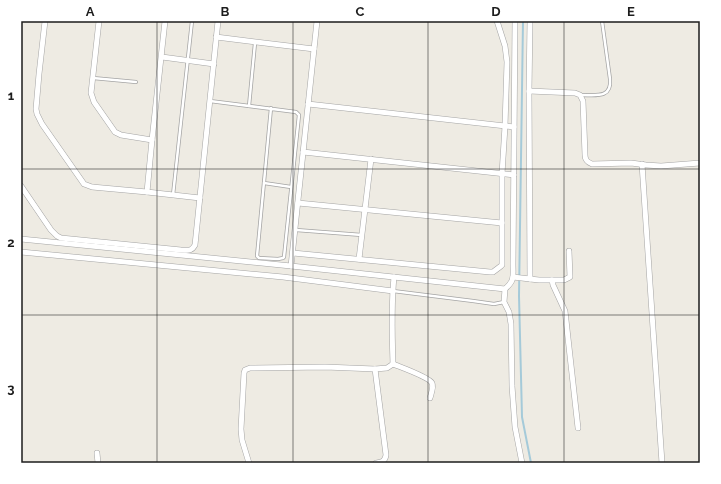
<svg xmlns="http://www.w3.org/2000/svg" width="721" height="484" font-family="Raleway,sans-serif">
<rect width="100%" height="100%" fill="#eeebe3"/>
<g fill="none" stroke-linecap="round" stroke-linejoin="round">
<polyline stroke="#a5cad9" stroke-width="2" points="523,21 519,296 522,417 531,463"/>
<defs>
<g id="lane">
<polyline points="93,78 136,82"/>
<path d="M581,95C595,95 612,99 610,79L602,21"/>
<polyline points="210,101 296,112 299,115 284,257 283,258 278,259 259,258 257,256 271,108"/>
<polyline points="249,106 255,43"/>
<polyline points="264,183 291,187"/>
<polyline points="173,195 192,21"/>
<polyline points="296,230 362,235"/>
<polyline points="393,291 473,301 494,304 504,302"/>
</g>
<g id="street">
<polyline points="45,21 39,74 36,109 37,114 42,124 84,184 92,187 147,192"/>
<polyline points="99,21 91,93 94,102 115,132 121,135 152,140"/>
<polyline points="165,21 152,140 147,192 200,198"/>
<path d="M515,21L513,264C513,277 515,280 505,289L504,302L509,312L511,324L512,386L515,427L522,463"/>
<polyline points="216,37 314,49"/>
<polyline points="162,57 214,64"/>
<path d="M529,91L575,93L580,95L583,101L585,155C585,160 587,162 592,164L631,163L646,165L661,166L700,163"/>
<polyline points="308,104 514,127"/>
<polyline points="303,152 514,175"/>
<polyline points="642,164 662,463"/>
<path d="M21,186L51,230L57,236L61,238L181,250C188,250 191,252 195,245L218,21"/>
<polyline points="298,203 502,223"/>
<polyline points="21,239 291,266 505,289"/>
<polyline points="21,252 283,277 393,291"/>
<polyline points="293,253 490,272 493,272 501,266 502,265 502,174 505,126 507,62 505,46 497,21"/>
<polyline points="359,259 371,159"/>
<polyline points="291,266 317,21"/>
<polyline points="513,277 530,279 529,91 530,21"/>
<polyline points="530,279 539,280 564,280 570,277 569,251"/>
<polyline points="552,280 553,285 565,311 578,428"/>
<path d="M393,364C392,335 391,306 394,277"/>
<path d="M393,364C400,367 429,377 432,383C434,387 431,394 430,398"/>
<path d="M375,369L386,455C385,462 381,462 376,463"/>
<polyline points="97,453 98,463"/>
<polyline points="249,463 242,440 241,429 244,373 245,370 250,368 325,367 375,369 387,368 393,364"/>
</g>
</defs>
<use href="#lane" stroke="#a4a4a4" stroke-width="4"/>
<use href="#street" stroke="#a4a4a4" stroke-width="6"/>
<use href="#lane" stroke="#fff" stroke-width="2.5"/>
<use href="#street" stroke="#fff" stroke-width="5"/>
</g>
<path fill="none" stroke="#1d1d1d" stroke-width="1" stroke-opacity="0.55" d="M157,21V463M293,21V463M428,21V463M564,21V463M21,169H700M21,315H700"/>
<rect width="721" height="484" fill="none" stroke="#ffffff" stroke-width="44"/>
<rect x="22" y="22" width="677" height="440" fill="none" stroke="#1d1d1d" stroke-width="1.5"/>
<g font-size="13" text-anchor="middle" font-weight="bold" fill="#1d1d1d">
<text x="90" y="16">A</text>
<text x="225" y="16">B</text>
<text x="360" y="16">C</text>
<text x="496" y="16">D</text>
<text x="631" y="16">E</text>
<text x="11" y="100">1</text>
<text x="11" y="247">2</text>
<text x="11" y="393">3</text>
</g>
</svg>
